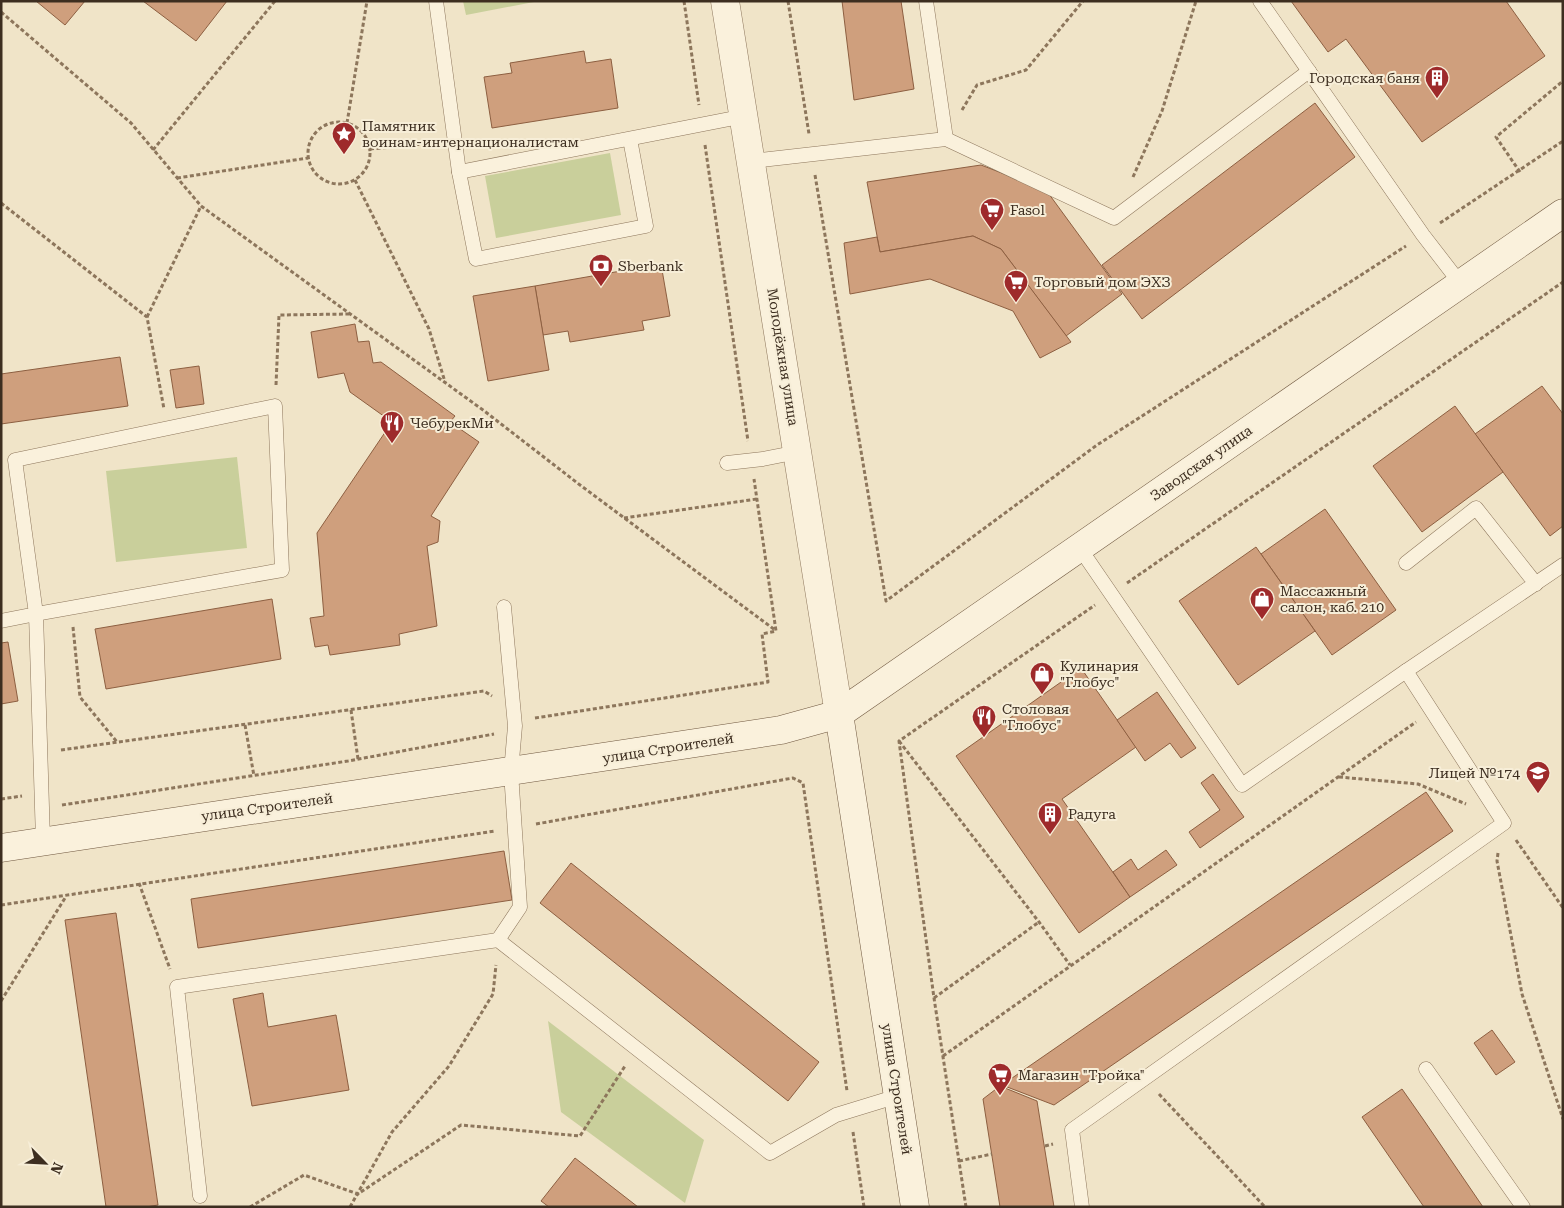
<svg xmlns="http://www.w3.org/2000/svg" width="1564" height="1208" font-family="'Roboto Serif',serif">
<rect width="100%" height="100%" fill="#f0e4c8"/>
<g fill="#c9cf9b">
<polygon points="463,1 539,1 466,15"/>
<polygon points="610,153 621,215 496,238 485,176"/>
<polygon points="237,457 247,548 116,562 106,471"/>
<polygon points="548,1021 704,1140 685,1203 561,1112"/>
</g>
<g fill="#cf9f7d" stroke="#8d5f41">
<polygon points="36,1 85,1 65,25"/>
<polygon points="143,1 227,1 196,41"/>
<polygon points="842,1 901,1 914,89 854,100"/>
<polygon points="1291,1 1506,1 1545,56 1422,142 1346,39 1328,52"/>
<polygon points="584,51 586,63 611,59 618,108 492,128 484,77 512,73 510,63"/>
<polygon points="1315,103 1355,157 1142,319 1102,265"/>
<polygon points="981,165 1046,190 1122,294 1066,336 1001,249 973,236 880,252 867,182"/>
<polygon points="973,236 1001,249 1071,342 1040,358 1013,311 930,279 850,294 844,243 877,237 880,252"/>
<polygon points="661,264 670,316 642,321 644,330 570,342 568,331 543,335 535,286"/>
<polygon points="535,286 549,370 488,381 473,296"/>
<polygon points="355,324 358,342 369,341 373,363 381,362 455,416 450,422 479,442 431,516 440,521 438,542 427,546 437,626 399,634 400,645 330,655 328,645 315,647 310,618 324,616 317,533 392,422 350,392 344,373 318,378 311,332"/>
<polygon points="120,357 128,406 1,424 1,374"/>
<polygon points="199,366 204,404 176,408 170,370"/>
<polygon points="1542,386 1563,414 1563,526 1550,536 1475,434"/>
<polygon points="1455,406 1503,472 1422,532 1373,466"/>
<polygon points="1325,509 1396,610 1332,655 1261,554"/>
<polygon points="1256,547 1315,631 1238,685 1179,601"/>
<polygon points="272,599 281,659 106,689 95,629"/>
<polygon points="8,642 18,701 1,704 1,643"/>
<polygon points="1081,668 1136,747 1062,799 1130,897 1079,933 956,756"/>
<polygon points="1157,692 1196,748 1181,758 1170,743 1145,761 1117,720"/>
<polygon points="1213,774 1244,817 1200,848 1189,832 1220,810 1201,783"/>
<polygon points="1426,792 1453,831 1054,1105 1002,1085"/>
<polygon points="1166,850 1177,865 1130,897 1113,872 1131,859 1138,870"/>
<polygon points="504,851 512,900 198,948 191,899"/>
<polygon points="571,863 819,1062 788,1101 540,903"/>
<polygon points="116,913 158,1205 146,1207 106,1207 65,920"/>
<polygon points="263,993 268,1027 336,1015 349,1090 252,1106 233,999"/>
<polygon points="1492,1030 1515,1062 1496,1075 1474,1043"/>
<polygon points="1000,1086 1037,1101 1054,1207 1000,1207 983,1099"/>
<polygon points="1402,1089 1423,1119 1483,1207 1424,1207 1362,1117"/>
<polygon points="575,1158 638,1207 549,1207 541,1201"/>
</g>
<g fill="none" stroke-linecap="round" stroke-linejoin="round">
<defs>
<g id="lane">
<polyline points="436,1 459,172"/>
<polyline points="926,1 946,139"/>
<polyline points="1260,1 1423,235 1460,283"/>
<polyline points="630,139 646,226 476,259 459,172 745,116"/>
<polyline points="752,161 946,139 1114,218 1309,71"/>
<polyline points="727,463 763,459 798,452"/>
<polyline points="1079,547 1242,785 1406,671"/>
<polyline points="1406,563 1476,508 1536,584"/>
<polyline points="1,621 36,614 282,570 275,406 15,460 36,614 43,840"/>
<polyline points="498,940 520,907 511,772 515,726 504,607"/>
<polyline points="1426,1069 1523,1207"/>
<polyline points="200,1196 177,987 498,940 770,1153 836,1115 898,1096"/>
<polyline points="1082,1207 1072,1130 1504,823 1406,671 1563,565"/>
</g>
<polyline id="street" points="725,1 839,714"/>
<g id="secondary">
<polyline points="839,714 915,1207"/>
<polyline points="1,848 781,730 839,714 1563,213"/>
</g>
</defs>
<use href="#lane" stroke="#8d765c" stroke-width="15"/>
<use href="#street" stroke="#8d765c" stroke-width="29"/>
<use href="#secondary" stroke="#6f573f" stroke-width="29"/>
<g stroke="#8d765c" stroke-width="3" stroke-dasharray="4 2.5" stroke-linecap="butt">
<polyline points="684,1 699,105"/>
<polyline points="788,1 809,134"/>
<polyline points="1,12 131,123 201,206 483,410 580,485 775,630"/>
<polyline points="962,110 977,85 1026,70 1083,1"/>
<circle cx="339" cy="153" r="31"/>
<polyline points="347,123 367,1"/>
<polyline points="705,145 748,441"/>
<polyline points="370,149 434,143"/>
<polyline points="153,150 275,1"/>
<polyline points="1520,172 1496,137 1563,81"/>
<polyline points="815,175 886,601 1097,445 1406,246"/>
<polyline points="1133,177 1162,111 1196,1"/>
<polyline points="177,178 308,158"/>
<polyline points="355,180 429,329 445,382"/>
<polyline points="1,203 147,317 164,409"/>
<polyline points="1440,223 1563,141"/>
<polyline points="147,317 201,206"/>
<polyline points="276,385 279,315 350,314"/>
<polyline points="624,518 757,499"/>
<polyline points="1127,583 1563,282"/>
<polyline points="73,627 80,697 117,742"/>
<polyline points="351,710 358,759"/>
<polyline points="535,718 768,682 762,634 776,631 754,479"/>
<polyline points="245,725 254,776"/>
<polyline points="899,741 1039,922 1070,965"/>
<polyline points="61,750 484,691 492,696"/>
<polyline points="1339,777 1418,784 1466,804"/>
<polyline points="1,799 22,796"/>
<polyline points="62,805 348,761 494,734"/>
<polyline points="536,824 793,778 803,783 847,1091"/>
<polyline points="1516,840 1563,908"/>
<polyline points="1498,853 1497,861 1522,994 1563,1119"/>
<polyline points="139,883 170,969"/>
<polyline points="1,905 495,831"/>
<polyline points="934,998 1039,922"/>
<polyline points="1,1001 65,898"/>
<polyline points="943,1056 1416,722"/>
<polyline points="1159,1094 1265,1207"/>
<polyline points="853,1132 864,1207"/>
<polyline points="1045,1146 1053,1144"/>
<polyline points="959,1161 992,1154"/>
<polyline points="250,1207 304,1175 358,1194 461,1125 580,1136 625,1066"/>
<polyline points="350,1207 392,1132 449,1066 493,994 496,965"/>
<polyline points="966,1207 934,998 899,741 1095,605"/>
</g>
<use href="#lane" stroke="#faf1dc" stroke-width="14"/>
<use href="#street" stroke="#faf1dc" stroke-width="28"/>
<use href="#secondary" stroke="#faf1dc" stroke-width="28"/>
</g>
<defs>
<symbol id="building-pin" viewBox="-11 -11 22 30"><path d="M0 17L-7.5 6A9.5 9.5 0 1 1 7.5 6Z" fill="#9e2a2b" stroke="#f7eed8"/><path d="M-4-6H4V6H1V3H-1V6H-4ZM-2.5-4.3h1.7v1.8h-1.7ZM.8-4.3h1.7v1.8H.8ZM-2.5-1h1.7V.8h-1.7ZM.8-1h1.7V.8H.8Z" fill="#fff"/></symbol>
<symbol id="sight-pin" viewBox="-11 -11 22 30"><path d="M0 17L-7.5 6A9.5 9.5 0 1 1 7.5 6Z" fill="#9e2a2b" stroke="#f7eed8"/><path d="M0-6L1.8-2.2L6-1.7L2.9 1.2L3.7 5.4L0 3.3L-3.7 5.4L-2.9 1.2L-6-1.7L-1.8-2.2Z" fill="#fff"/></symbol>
<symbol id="supermarket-pin" viewBox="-11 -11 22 30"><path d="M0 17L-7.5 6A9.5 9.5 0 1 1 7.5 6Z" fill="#9e2a2b" stroke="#f7eed8"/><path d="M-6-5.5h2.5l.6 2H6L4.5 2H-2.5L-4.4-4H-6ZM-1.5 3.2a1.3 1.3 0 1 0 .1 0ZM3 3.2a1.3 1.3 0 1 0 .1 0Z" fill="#fff"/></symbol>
<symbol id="bank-pin" viewBox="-11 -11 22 30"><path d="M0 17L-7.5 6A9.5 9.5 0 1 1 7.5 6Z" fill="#9e2a2b" stroke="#f7eed8"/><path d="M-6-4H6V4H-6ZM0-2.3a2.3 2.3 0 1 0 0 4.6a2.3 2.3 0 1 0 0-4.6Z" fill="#fff"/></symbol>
<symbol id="restaurant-pin" viewBox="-11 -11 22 30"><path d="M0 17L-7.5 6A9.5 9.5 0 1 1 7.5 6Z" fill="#9e2a2b" stroke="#f7eed8"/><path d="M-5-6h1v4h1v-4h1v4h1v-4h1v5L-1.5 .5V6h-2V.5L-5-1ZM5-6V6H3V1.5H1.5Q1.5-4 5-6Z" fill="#fff"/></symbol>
<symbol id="shop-pin" viewBox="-11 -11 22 30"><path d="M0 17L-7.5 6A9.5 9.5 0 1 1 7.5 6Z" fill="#9e2a2b" stroke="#f7eed8"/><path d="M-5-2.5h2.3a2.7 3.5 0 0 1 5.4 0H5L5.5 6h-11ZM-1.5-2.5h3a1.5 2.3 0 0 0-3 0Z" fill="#fff"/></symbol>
<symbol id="school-pin" viewBox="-11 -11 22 30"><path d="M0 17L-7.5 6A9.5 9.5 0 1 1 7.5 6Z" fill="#9e2a2b" stroke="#f7eed8"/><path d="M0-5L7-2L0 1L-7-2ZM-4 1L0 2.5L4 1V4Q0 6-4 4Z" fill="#fff"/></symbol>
</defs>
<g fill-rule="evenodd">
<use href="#building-pin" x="1423" y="64" width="28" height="38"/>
<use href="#sight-pin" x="330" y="120" width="28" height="38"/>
<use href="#supermarket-pin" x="978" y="196" width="28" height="38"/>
<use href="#bank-pin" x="587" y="252" width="28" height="38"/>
<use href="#supermarket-pin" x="1002" y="268" width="28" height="38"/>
<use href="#restaurant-pin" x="378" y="409" width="28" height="38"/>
<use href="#shop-pin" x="1248" y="585" width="28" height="38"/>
<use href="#shop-pin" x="1028" y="660" width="28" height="38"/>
<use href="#restaurant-pin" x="970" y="703" width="28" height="38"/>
<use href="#school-pin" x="1524" y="759" width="28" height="38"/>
<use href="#building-pin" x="1036" y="800" width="28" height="38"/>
<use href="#supermarket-pin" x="986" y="1061" width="28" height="38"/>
</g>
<g text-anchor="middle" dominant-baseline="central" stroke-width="4" stroke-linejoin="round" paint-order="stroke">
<g font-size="14" fill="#3d2e20" stroke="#f7eed8" text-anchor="start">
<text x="1420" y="78" text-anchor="end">Городская баня</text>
<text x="362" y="126">Памятник<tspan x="362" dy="16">воинам-интернационалистам</tspan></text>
<text x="1010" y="210">Fasol</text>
<text x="618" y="266">Sberbank</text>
<text x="1034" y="282">Торговый дом ЭХЗ</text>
<text x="410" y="423">ЧебурекМи</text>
<text x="1280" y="591">Массажный<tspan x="1280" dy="16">салон, каб. 210</tspan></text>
<text x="1060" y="666">Кулинария<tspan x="1060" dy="16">"Глобус"</tspan></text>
<text x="1002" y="709">Столовая<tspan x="1002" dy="16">"Глобус"</tspan></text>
<text x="1520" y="773" text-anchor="end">Лицей №174</text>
<text x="1068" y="814">Радуга</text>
<text x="1018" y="1075">Магазин "Тройка"</text>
</g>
<g font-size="14" fill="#3d2e20" stroke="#f7eed8">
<text transform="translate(783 357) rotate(81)">Молодёжная улица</text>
<text transform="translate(1201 463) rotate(-35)">Заводская улица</text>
<text transform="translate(668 748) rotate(-9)">улица Строителей</text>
<text transform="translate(267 807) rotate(-8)">улица Строителей</text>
<text transform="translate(897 1089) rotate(81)">улица Строителей</text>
</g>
</g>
<rect width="1564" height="1208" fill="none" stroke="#3d2e20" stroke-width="5"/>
<g transform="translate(45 1163) rotate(114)" stroke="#f7eed8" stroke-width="4" paint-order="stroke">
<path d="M0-4L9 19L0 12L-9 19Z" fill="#3d2e20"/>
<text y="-8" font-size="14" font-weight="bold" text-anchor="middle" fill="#3d2e20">N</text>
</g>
</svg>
